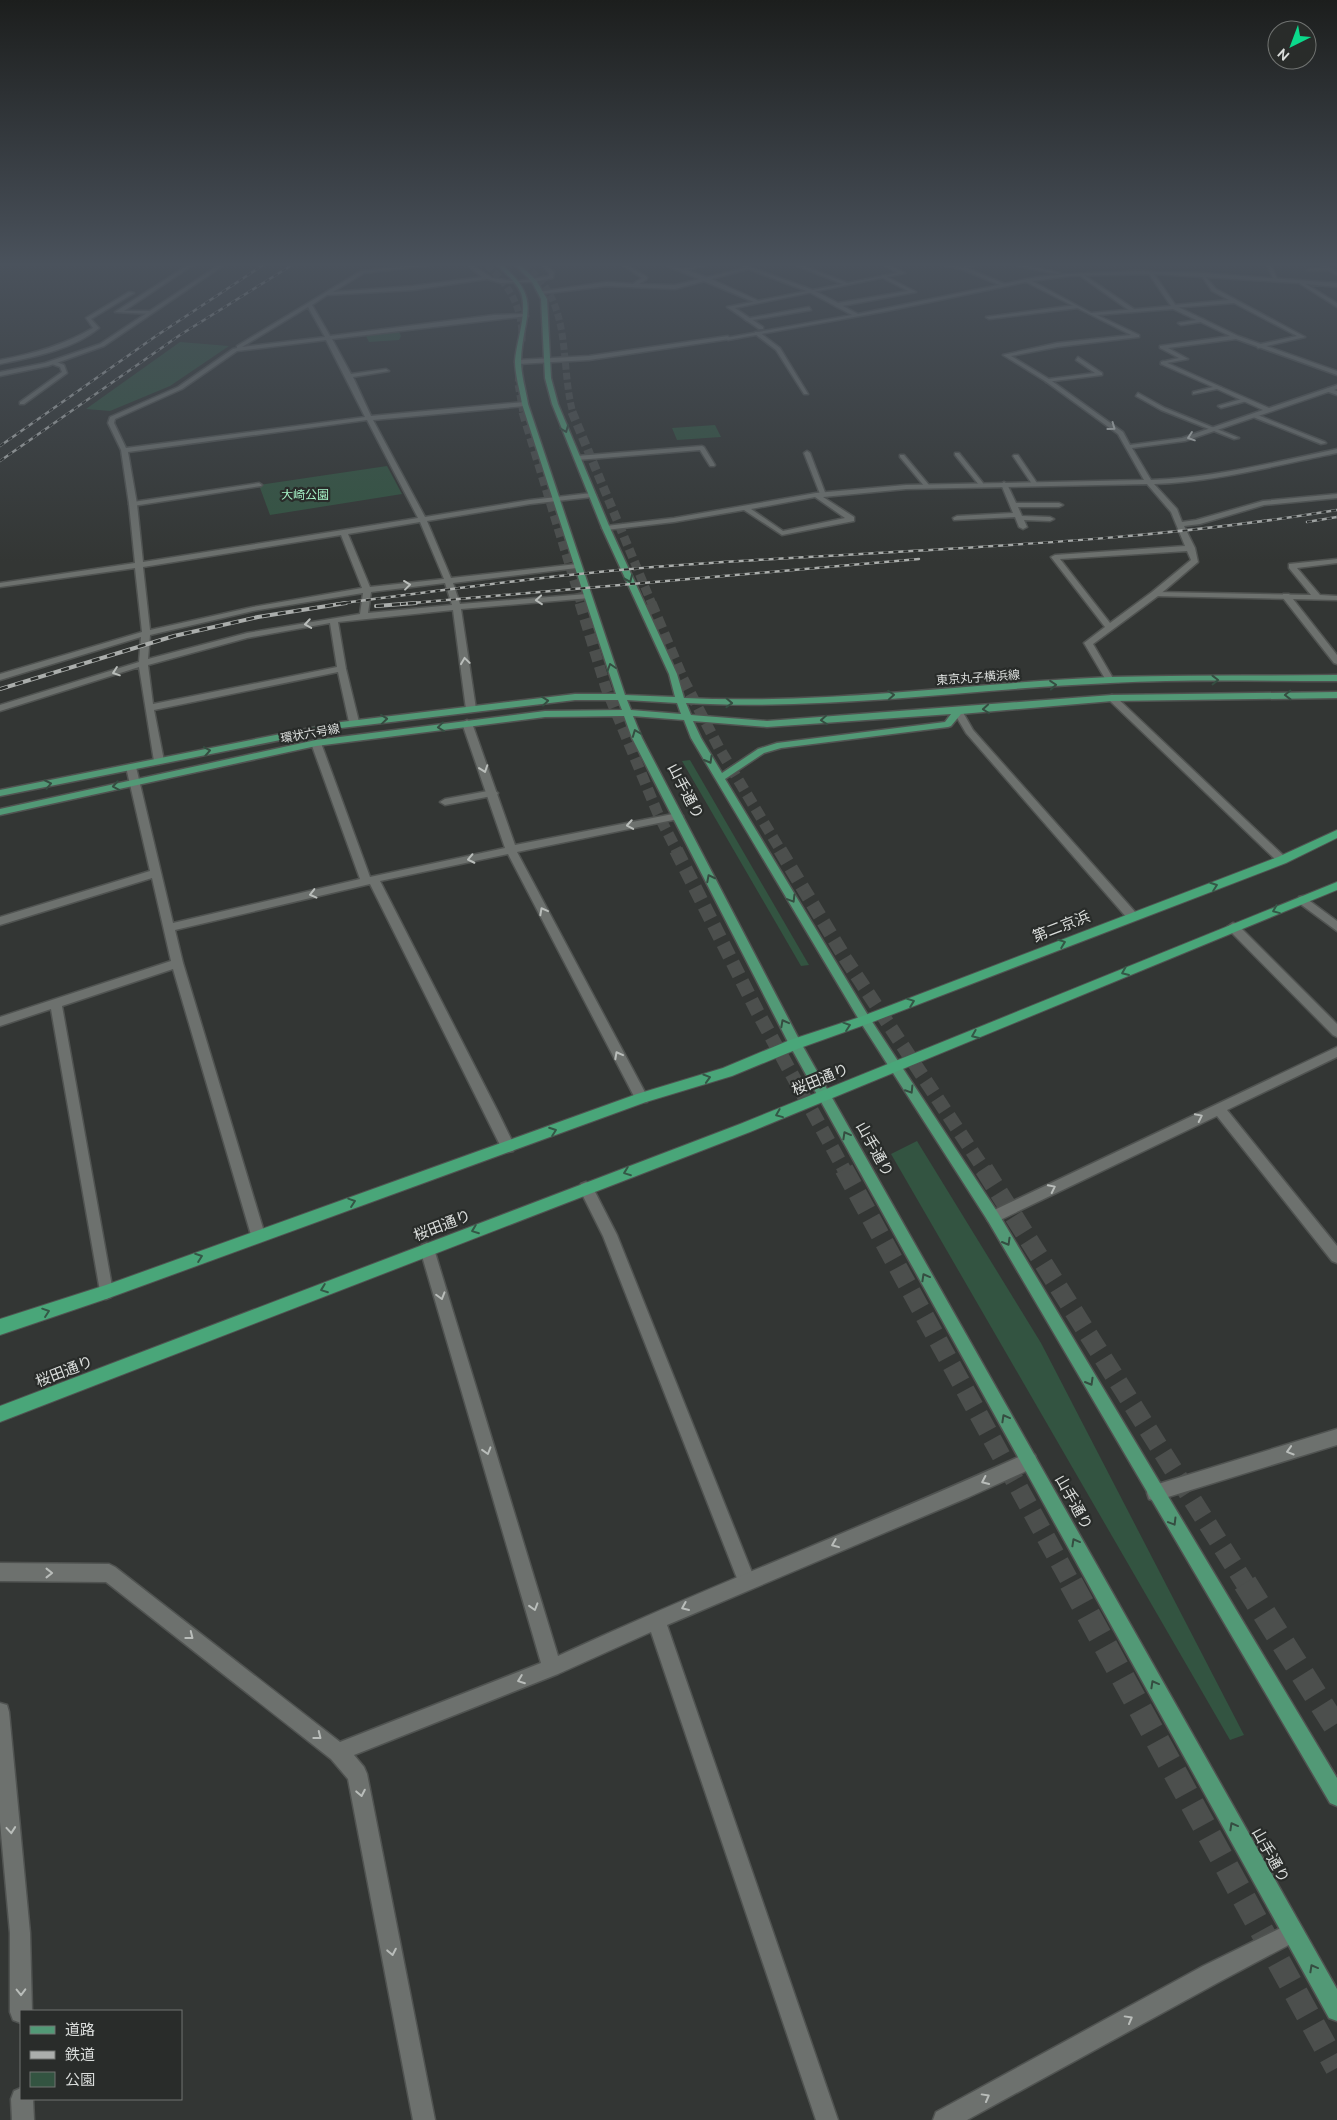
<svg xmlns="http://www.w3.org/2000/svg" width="1337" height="2120" font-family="Ubuntu,'Noto Sans JP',sans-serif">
<rect width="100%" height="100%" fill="#333634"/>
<g fill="#335441">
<polygon points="399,332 401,336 399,340 369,342 366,336"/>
<polygon points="180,342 229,346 170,386 110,411 86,409"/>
<polygon points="715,425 721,437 677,440 672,428"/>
<polygon points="387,466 402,494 270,515 259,485"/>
<polygon points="690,760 809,965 801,966 682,761"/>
<polygon points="917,1141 1041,1343 1244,1735 1230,1740 891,1154"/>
</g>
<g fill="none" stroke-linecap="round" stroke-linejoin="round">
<g stroke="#4c4f4d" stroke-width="7" stroke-dasharray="7 3" stroke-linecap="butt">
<path d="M487,265C511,287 523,309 522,342"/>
<path d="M524,265C533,273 542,280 548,291C569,327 562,374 573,413"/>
<polyline points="520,365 518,384 523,413"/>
</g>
<g stroke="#4c4f4d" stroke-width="9" stroke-dasharray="9 4.5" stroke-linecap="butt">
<polyline points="523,412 581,604"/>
<polyline points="572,412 652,604"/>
</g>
<g stroke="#4c4f4d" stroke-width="11" stroke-dasharray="11 5.5" stroke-linecap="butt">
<polyline points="580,603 606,688 658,814 677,851"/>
<polyline points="651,603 683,679 719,748 781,851"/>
</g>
<g stroke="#4c4f4d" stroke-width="14" stroke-dasharray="14 7" stroke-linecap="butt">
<polyline points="676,850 757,1011 845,1171"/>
<polyline points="780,850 845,958 985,1171"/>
</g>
<g stroke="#4c4f4d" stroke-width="19" stroke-dasharray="19 9" stroke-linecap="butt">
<polyline points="844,1169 1072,1585"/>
<polyline points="984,1169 1246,1585"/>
</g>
<g stroke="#4c4f4d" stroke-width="24" stroke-dasharray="24 12" stroke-linecap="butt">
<polyline points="1071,1583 1337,2068"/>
<polyline points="1245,1583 1337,1729"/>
</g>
<defs>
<g id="service">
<polygon points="188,265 193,265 124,311 149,311 151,314 115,312"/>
<polygon points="665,265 682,269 706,265 687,270 711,279 759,301 754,302"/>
<polygon points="795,265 801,265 850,284 845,285"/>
<polygon points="943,265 962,267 976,265 967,268 1007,285 1002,286 961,269"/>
<polygon points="1267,265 1271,265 1278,281 1274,281"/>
<polygon points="750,267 813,290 838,303 908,291 881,277 883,275 916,292 837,307 809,292 748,269"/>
<polygon points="1330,268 1328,270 1307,270 1309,269"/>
<polygon points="1081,273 1134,309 1134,311 1130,311 1079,275"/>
<polygon points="1203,274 1216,289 1305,337 1258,348 1256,345 1297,336 1234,303 1172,308 1174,305 1229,300 1212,291 1201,275"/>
<polygon points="1076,305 1078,308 989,319 986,317"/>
<polygon points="809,307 811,310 747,321 744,319"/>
<polygon points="1203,319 1201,322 1181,325 1178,323"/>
<polygon points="755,332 759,332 780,348 808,394 804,394 776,350 755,334"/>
<polygon points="1078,357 1102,373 1102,375 1046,382 1048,379 1095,373 1076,360"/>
<polygon points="54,361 64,365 67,373 24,404 20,404 20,402 62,372 60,367 52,364"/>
<polygon points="1163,361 1221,387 1222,388 1193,394 1193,392 1213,387 1161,364"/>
<polygon points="1328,388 1337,391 1337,395 1326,391"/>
<polygon points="1138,393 1165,408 1239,438 1234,439 1161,410 1136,396"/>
<polygon points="1245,398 1247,401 1221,408 1218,406"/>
<polygon points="1255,414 1325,442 1326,443 1321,444 1253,417 1252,416"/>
<polygon points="807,451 810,453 826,495 820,494 804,453"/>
<polygon points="955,453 959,453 983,483 983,485 979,485 955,455"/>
<polygon points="900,455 904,455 929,485 929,487 925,487 900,457"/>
<polygon points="1014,455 1018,455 1037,483 1036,484 1032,484 1013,456"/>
<polygon points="1004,482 1007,484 1016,503 1059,503 1063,505 1059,507 1018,507 1022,516 1050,517 1054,519 1050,521 1024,520 1027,527 1023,529 1019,527 1015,517 954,520 953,518 957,516 1013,513 1001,484"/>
<polygon points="1337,559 1337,563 1297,568 1320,595 1337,596 1337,600 1155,596 1151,594 1155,592 1311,595 1289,568 1289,564"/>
<polygon points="493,790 498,793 497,795 445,805 440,802 445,799"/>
<polygon points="1303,896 1337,921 1337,931 1299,903 1298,900 1299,897"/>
<polygon points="586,1182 591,1184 617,1235 755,1580 752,1586 746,1589 740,1586 603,1236 579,1188 581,1184"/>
</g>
<g id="pedestrian">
<path d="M129,292L134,293L91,319L99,328C72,350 33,357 0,364V360C33,354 64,345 93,328L86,318Z"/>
<polygon points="259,483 262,485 261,486 133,506 129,504 133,502"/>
</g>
<g id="minor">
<path d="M415,265H431L364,273L333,292L413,286L482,277L467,265H472L492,278L518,282L501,283L487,279L413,290L327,295L312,305L330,336L494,315L525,314L528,316L332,339L351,374L386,369L389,371L353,377L371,416L525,402L528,404L525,406L373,420L425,517L530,500L592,493L596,495L592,497L530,504L427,521L451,578L577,564L581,566L577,568L453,583L460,604L587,594L591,596L590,598L461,609L476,709L471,712L466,709L453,610L338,622L346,669L359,722L354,725L349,722L338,672L154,710L164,761L159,764L154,761L139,667L0,711V705L139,662L141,637L0,680V674L142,632L135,568L0,587V583L135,563L129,504L121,450L108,423L110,417L178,387L233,349L237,348V346L361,271ZM308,307L325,337L242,347ZM326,340L365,417L126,448L114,423L115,419L182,389L237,351ZM367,420L418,518L143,562L137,504L128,452ZM420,522L444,579L370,587L348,534ZM341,535L362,588L253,607L150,630L143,567ZM445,583L452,605L368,613L371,592ZM363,593L360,614L247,633L148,659L150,635L253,611ZM330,623L337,667L153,704L148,665L247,638Z"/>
<polygon points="622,265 627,265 647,277 647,279 639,284 675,285 745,268 740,265 746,265 752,268 675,289 607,286 541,294 538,292 607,282 633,284 642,278"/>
<polygon points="883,265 889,265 905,273 735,308 763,327 763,329 759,329 727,307 898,273"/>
<polygon points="1014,265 1024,265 1060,273 1058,274"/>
<polygon points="1320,265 1325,265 1337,272 1337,275"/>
<path d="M1136,271L1203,273L1337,283V287L1306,284L1337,303V307L1299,283L1154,274L1176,306L1238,336L1337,371V375L1236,339L1168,348L1188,359L1161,364V362L1179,358L1160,348V346L1230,336L1173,309L1097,315L1139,335V337L1057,347L1011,356L1049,379L1123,432L1130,445L1182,438L1263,410L1217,389V387H1221L1269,408L1337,385V389L1185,441L1132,448L1151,480C1213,478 1276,462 1337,449V453C1277,465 1215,482 1154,484L1177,509L1182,522L1196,520L1263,501L1337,494V498L1264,505L1200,524L1184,526L1195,548L1198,562L1158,596L1093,644L1114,680L1113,682H1107L1084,643L1105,627L1051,557L1055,555L1185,546L1171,512L1147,484L906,489L823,497L854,517V521L782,535L744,510L674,522L606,530L602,528L606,526L674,518L816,493L906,485L1144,480L1118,434L1045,381L1003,355L1057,343L1131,335L1026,282L887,311L728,340L725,338L852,315L835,306L837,303L858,314L1037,277L1069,274ZM1149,274L1171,306L1091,313L1032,281L1069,276ZM815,497L845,518L783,531L751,509ZM1187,551L1191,560L1152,592L1110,623L1060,559Z"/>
<polygon points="702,446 704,447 715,465 714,466 710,466 700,450 577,460 574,458 577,456"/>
<polygon points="1283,594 1289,594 1337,655 1337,664 1334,663 1283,598"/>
<polygon points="1112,695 1115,696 1286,858 1287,860 1286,862 1278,862 1109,700 1109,696"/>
<polygon points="958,708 961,709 973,730 1136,913 1138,916 1136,919 1128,919 966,733 953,711"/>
<polygon points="467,720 472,723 515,845 678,813 683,816 678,819 517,852 648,1098 647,1102 637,1102 508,854 380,881 497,1110 515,1147 513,1151 508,1152 503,1151 501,1147 370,884 175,930 183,963 265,1235 263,1239 258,1241 253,1239 251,1235 173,969 62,1006 113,1292 111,1297 106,1299 101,1297 51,1009 0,1026 0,1017 171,961 152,878 0,925 0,917 150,871 126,767 131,764 136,767 173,923 360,879 311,743 316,740 321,743 370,877 505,848 462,723"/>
<polygon points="1337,1047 1337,1057 1227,1110 1337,1246 1337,1263 1332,1261 1217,1116 998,1221 993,1223 988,1221 986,1217 988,1213"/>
<path d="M427,1243L432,1245L434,1249L558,1656C711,1585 869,1525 1023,1455L1029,1453L1035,1455L1037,1461L1035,1467L969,1497L667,1625L838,2120H816L651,1632L558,1674L354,1755L364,1767L367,1774L435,2120H413L348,1779L331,1759L106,1582L0,1581V1563L109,1564L115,1567L340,1742L541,1663L420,1249L422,1245Z"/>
<polygon points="1337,1429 1337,1445 1155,1501 1149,1499 1147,1493 1149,1487 1155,1485"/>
<polygon points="0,1703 7,1705 9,1712 30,1933 32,2011 21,2011 21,2023 13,2020 10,2012 10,1933 0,1822"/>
<polygon points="1293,1922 1300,1925 1303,1932 1300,1939 1219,1982 967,2120 933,2120 936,2112 1203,1966"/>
<polygon points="21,2088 21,2099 33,2099 34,2120 12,2120 11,2099 14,2091"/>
</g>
<g id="tertiary">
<polygon points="219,265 224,265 104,346 48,366 0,376 0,372 45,363 100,344"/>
<polygon points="541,265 546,265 554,272 553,278 534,282 514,282 549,276 549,273"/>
<polygon points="728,336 730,339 589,360 518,364 515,362 518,360 589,356"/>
<polygon points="1233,923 1237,924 1337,1024 1337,1037 1333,1035 1229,930 1227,927"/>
</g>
<path id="primary" d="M497,265H502C544,300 522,317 521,361C521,375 526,391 528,404L625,695L675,697L669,674L602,528L552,404L545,378L541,299L532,282L515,265H520L536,280L547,299L551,378L558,404L610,528L677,674L684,698C826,705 968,683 1110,677C1186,675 1262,676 1337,675V681C1261,681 1185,679 1110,683C968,689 827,711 686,703L691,715L767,721L1112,695L1337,692V698L1112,701L961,714L951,726L948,727L781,748L764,753L725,779L869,1017L998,1213L1337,1778V1806L1330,1803L988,1221L861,1023L691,738L684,720L633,716L642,738L801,1043L1337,1989V2021L1329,2018L789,1044L632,738L624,716L545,717L316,746L0,815V809L316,740L545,711L622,710L618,700H575L341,728L0,796V790L341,722L575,694H616L522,404C520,391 515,375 515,361C516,342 529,309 520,291C514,280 505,273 497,265ZM627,700L677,703L681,714L631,710ZM951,714L945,722L777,743L758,749L722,773L701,738L693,721L767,727Z"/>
<g id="trunk">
<polygon points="1337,830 1337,838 1286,863 870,1023 800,1048 732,1076 646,1102 106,1299 0,1335 0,1319 106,1285 637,1094 723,1068 790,1040 860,1017 1278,857"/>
<polygon points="1337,882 1337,890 750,1132 0,1422 0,1406 740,1124"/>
</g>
</defs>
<use href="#service" stroke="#505351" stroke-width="3"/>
<use href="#pedestrian" stroke="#505351" stroke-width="3"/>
<use href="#minor" stroke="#505351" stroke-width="3"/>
<use href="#tertiary" stroke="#505351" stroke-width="3"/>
<use href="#primary" stroke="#505351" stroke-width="3"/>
<use href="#trunk" stroke="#505351" stroke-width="2"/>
<use href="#service" fill="#6d716e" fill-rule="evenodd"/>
<use href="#pedestrian" fill="#6d716e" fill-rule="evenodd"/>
<use href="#minor" fill="#6d716e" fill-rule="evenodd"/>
<use href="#tertiary" fill="#6d716e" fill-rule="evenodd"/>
<use href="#primary" fill="#529976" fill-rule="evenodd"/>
<use href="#trunk" fill="#49a679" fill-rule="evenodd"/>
<defs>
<g id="rail-far1">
<polyline points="0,446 156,336 263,265"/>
<polyline points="0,461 180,335 292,265"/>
<polyline points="1307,522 1337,517"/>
<path d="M336,604C447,590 557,574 668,566C891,549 1116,547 1337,510"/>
<polyline points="401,604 919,559"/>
</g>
<g id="rail">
<polyline points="376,606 416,603"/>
<polyline points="0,689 174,636 258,617 346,603"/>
</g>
</defs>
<use href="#rail-far1" stroke="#abaeac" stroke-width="2.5"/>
<use href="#rail" stroke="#abaeac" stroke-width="4"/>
<use href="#rail-far1" stroke="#292c2a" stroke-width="2" stroke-dasharray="5" stroke-linecap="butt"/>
<use href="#rail" stroke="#292c2a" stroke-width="2.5" stroke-dasharray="8" stroke-linecap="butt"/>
</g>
<defs><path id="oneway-chevron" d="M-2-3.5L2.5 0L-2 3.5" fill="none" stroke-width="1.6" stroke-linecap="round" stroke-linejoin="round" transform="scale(1.25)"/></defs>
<g stroke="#b9bdba">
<use href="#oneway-chevron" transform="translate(1112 427) rotate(36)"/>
<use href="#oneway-chevron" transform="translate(1191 437) rotate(161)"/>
<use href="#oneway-chevron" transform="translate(407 585) rotate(-7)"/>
<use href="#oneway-chevron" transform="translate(539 600) rotate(175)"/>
<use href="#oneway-chevron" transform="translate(308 624) rotate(171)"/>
<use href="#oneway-chevron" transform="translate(465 661) rotate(-98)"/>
<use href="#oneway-chevron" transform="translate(116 672) rotate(161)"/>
<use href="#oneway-chevron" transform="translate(484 769) rotate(71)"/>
<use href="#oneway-chevron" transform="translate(630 825) rotate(170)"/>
<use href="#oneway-chevron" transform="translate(471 859) rotate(168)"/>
<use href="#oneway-chevron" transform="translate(313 894) rotate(166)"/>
<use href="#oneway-chevron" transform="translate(543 911) rotate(-118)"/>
<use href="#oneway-chevron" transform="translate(618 1055) rotate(-118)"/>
<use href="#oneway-chevron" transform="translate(1199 1117) rotate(-26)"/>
<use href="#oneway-chevron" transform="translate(1052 1188) rotate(-26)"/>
<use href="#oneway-chevron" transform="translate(441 1296) rotate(74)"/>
<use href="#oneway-chevron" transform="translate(487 1451) rotate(73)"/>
<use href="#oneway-chevron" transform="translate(1290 1451) rotate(163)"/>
<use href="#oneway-chevron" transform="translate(985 1481) rotate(155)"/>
<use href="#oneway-chevron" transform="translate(835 1544) rotate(158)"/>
<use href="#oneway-chevron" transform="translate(49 1573)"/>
<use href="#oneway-chevron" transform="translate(534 1607) rotate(73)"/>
<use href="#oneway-chevron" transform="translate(685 1607) rotate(157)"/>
<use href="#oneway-chevron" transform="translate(190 1636) rotate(38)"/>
<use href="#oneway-chevron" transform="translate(521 1680) rotate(159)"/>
<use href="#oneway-chevron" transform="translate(318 1736) rotate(38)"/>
<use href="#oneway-chevron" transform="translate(361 1793) rotate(79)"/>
<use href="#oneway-chevron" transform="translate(11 1830) rotate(85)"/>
<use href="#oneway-chevron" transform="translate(392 1952) rotate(79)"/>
<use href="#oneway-chevron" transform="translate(21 1992) rotate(89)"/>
<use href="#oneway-chevron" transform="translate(1129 2019) rotate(-29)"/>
<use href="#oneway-chevron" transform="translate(986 2097) rotate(-29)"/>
</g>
<g stroke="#354d41">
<use href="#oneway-chevron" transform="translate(565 429) rotate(68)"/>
<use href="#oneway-chevron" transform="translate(629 579) rotate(66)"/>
<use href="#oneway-chevron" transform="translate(611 667) rotate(-108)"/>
<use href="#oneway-chevron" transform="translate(1215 680) rotate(-1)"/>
<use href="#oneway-chevron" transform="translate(1053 685) rotate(-5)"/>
<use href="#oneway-chevron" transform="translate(891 695) rotate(-4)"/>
<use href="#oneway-chevron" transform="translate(1288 695) rotate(179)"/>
<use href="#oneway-chevron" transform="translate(545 701) rotate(-6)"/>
<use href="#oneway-chevron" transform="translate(729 703) rotate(2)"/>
<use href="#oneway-chevron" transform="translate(986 709) rotate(175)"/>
<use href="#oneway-chevron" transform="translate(384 719) rotate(-6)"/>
<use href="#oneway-chevron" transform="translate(824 720) rotate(176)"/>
<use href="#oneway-chevron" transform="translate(441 727) rotate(173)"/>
<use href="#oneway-chevron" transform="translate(636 733) rotate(-111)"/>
<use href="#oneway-chevron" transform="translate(207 751) rotate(-11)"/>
<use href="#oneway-chevron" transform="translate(709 760) rotate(60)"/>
<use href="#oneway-chevron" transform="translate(48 784) rotate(-12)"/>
<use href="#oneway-chevron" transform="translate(116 786) rotate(170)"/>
<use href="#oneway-chevron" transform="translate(710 878) rotate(-117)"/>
<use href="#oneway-chevron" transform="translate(792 899) rotate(59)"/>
<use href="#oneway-chevron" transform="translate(784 1023) rotate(-118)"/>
<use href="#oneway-chevron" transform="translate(910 1090) rotate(58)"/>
<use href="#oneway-chevron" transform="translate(846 1135) rotate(-119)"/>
<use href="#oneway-chevron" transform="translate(1007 1242) rotate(60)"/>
<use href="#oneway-chevron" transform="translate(925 1277) rotate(-119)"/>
<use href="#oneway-chevron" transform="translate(1090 1382) rotate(60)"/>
<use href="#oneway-chevron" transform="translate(1005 1418) rotate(-119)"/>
<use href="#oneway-chevron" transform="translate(1173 1522) rotate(59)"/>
<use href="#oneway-chevron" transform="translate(1075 1542) rotate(-119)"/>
<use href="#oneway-chevron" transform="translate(1154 1684) rotate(-119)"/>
<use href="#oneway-chevron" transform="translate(1233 1826) rotate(-119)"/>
<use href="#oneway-chevron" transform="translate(1313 1968) rotate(-119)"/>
</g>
<g stroke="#345746">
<use href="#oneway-chevron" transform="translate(1214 886) rotate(-20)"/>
<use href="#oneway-chevron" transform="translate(1276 910) rotate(158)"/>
<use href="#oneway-chevron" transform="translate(1062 943) rotate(-21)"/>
<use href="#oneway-chevron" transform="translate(1125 972) rotate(157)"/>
<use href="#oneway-chevron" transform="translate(911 1002) rotate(-21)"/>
<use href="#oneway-chevron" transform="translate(847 1026) rotate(-19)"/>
<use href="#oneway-chevron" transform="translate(975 1035) rotate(157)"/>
<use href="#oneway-chevron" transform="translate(707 1078) rotate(-17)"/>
<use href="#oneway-chevron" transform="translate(779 1114) rotate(158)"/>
<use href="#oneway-chevron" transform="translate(553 1131) rotate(-20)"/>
<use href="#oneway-chevron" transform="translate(627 1172) rotate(159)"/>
<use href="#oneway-chevron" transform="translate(352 1202) rotate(-19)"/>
<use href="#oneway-chevron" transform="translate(475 1230) rotate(159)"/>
<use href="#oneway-chevron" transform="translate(199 1257) rotate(-20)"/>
<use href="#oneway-chevron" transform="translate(324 1289) rotate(159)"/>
<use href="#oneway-chevron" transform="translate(46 1312) rotate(-19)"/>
</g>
<linearGradient id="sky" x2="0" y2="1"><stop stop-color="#1c1e1d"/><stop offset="0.47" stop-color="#4a525c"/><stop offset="1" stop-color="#4a525c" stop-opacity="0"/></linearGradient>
<rect width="1337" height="562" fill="url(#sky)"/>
<g text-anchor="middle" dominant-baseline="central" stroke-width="4.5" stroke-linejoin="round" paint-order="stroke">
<g font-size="12" fill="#a6f2c6" stroke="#292c2a">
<text x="305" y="494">大崎公園</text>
</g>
<g font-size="12" fill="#dadddb" stroke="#292c2a">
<text transform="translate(978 677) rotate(-4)">東京丸子横浜線</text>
<text transform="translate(310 733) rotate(-10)">環状六号線</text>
</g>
<g font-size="15" fill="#dadddb" stroke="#292c2a">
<text transform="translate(686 791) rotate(63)">山手通り</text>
<text transform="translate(1061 926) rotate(-21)">第二京浜</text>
<text transform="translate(820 1079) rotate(-22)">桜田通り</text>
<text transform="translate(875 1149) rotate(61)">山手通り</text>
<text transform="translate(442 1225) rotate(-21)">桜田通り</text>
<text transform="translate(64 1371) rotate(-21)">桜田通り</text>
<text transform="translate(1074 1502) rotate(61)">山手通り</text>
<text transform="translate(1271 1855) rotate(61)">山手通り</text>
</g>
</g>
<rect x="20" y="2010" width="162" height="90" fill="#292c2a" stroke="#707371"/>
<rect x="30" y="2026" width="25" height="8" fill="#529976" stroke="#707371"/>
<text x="65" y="2035" font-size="15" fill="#dadddb">道路</text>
<rect x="30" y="2051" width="25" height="8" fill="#abaeac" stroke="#707371"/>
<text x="65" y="2060" font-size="15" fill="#dadddb">鉄道</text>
<rect x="30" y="2072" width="25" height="15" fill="#335441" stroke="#707371"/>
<text x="65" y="2085" font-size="15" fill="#dadddb">公園</text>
<g transform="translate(1292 45) rotate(222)"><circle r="24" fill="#292c2a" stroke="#707371"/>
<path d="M0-4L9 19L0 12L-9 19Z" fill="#0bd98b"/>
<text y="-8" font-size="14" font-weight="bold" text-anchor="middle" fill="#dadddb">N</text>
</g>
</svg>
